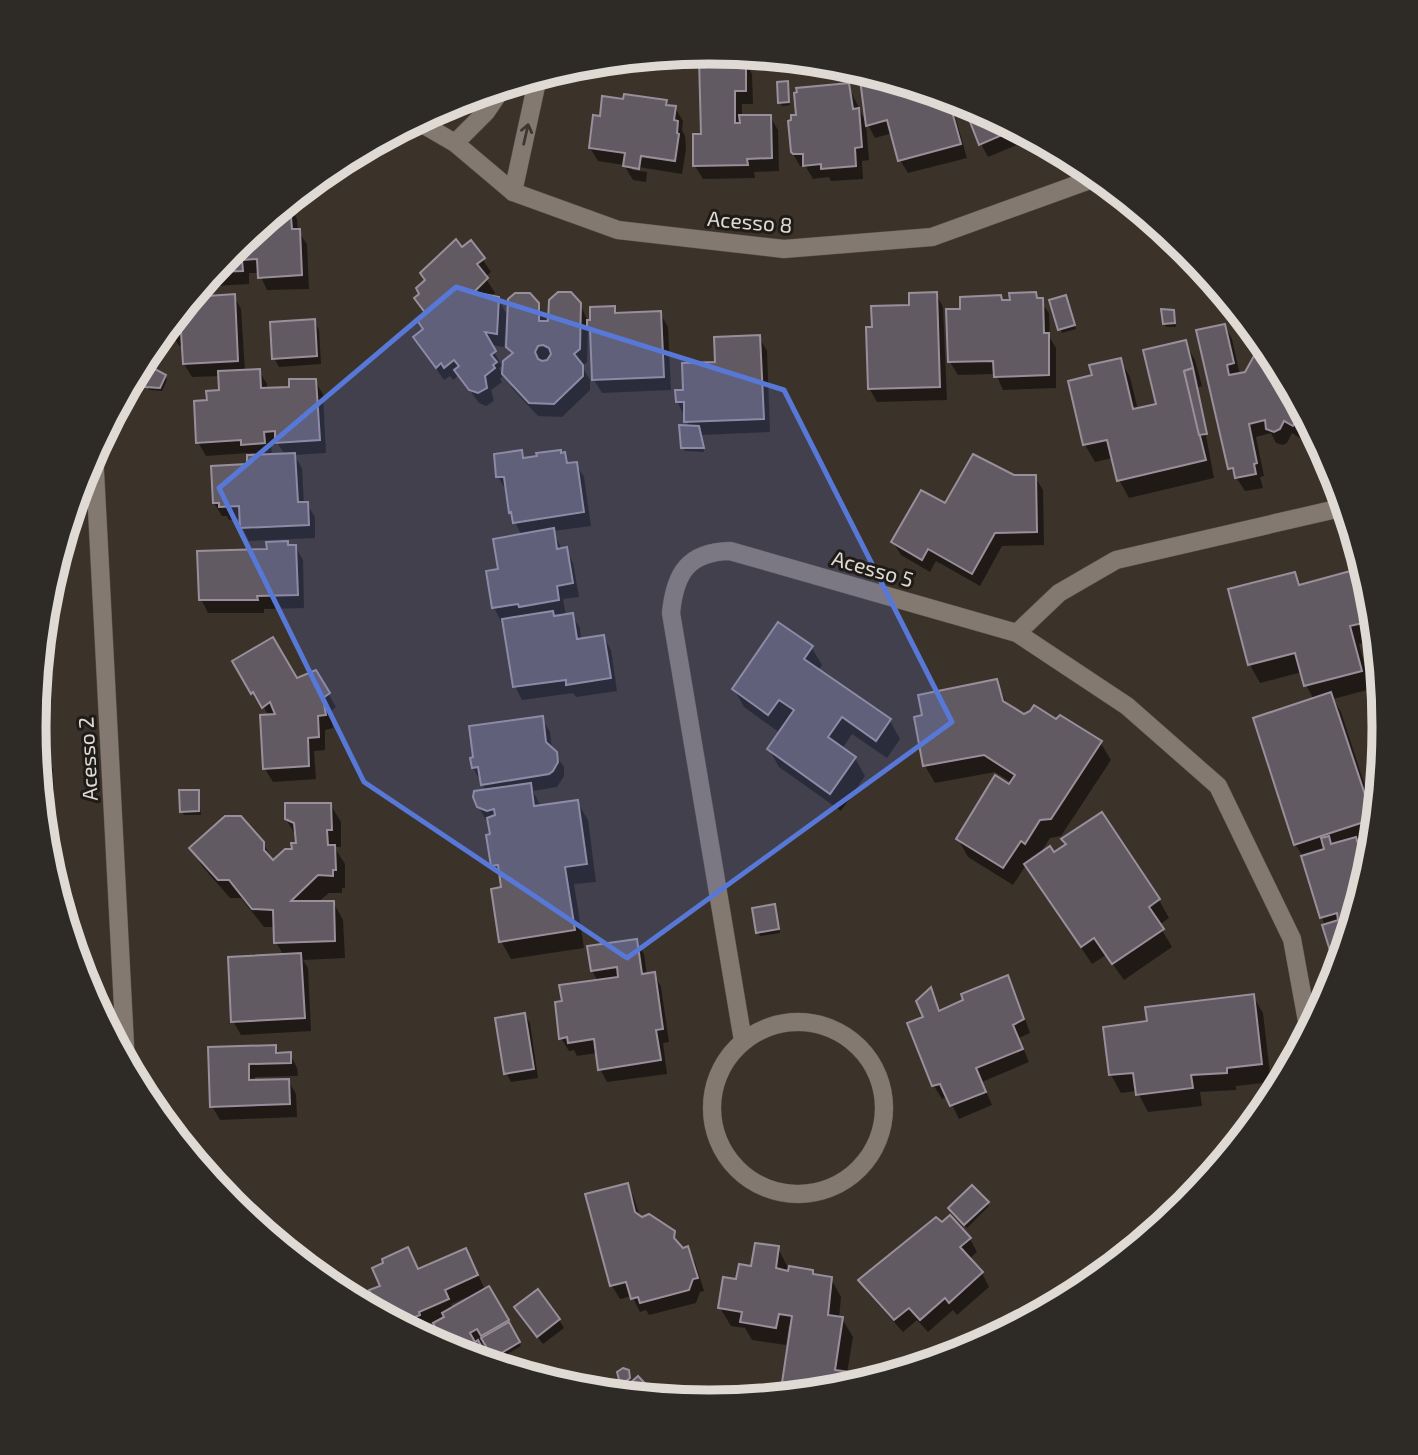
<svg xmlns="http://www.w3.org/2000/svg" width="1418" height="1455" font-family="'Exo 2',sans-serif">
<rect width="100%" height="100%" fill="#3b322a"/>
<g fill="#0007" fill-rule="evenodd">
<polygon points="745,60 752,74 753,104 742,104 742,117 770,116 778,130 779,171 754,172 755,178 703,179 695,166 702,135"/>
<polygon points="869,73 873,80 883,78 950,98 967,158 908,173 900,160 893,133 875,138 868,125"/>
<polygon points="787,83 790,105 782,106 780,102"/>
<polygon points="848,85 866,123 869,160 862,161 863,179 831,181 829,177 813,179 806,167 800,166 792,152 798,116"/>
<polygon points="666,101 669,107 675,108 683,121 682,130 685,136 686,149 682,174 632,166 632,170 647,172 646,182 633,180 624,165 598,161 590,148 601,118"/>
<polygon points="968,103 1034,138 988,157 981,144"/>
<polygon points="285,205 289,205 297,219 298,231 307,244 309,289 267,290 259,273 249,273 249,284 215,286 209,277 231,249"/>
<polygon points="471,242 491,272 485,277 495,293 490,297 498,299 509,318 537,306 540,330 540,309 546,318 545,323 580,304 588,322 614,308 618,315 660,313 668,327 671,390 602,393 594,380 592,333 588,326 587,362 582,367 590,380 590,390 562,417 538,416 512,388 505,375 513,355 508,346 509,319 506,319 504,347 490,345 502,366 499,368 503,376 500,379 502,382 491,390 494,401 486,406 479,403 459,375 453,380 450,376 444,380 415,338 425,330 427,315 462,249"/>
<polygon points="936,294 943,307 947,400 877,402 869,388 874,329"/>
<polygon points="1035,294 1049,313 1050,338 1056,348 1056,388 1003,390 996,374 958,375 950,362 962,310 1000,296 1004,302 1012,302"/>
<path d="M234,296L241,309L245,371H259L267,384V390L291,389L315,381L323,394L326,453L294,455L302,468L304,504H307L315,517V538L269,540V543H287L290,547L295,546L303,560L304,608L264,609V613H208L201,599L268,550V540L249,541L242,527L241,519L229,520L227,516H222L214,503L249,466L250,457L248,453L206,456L198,442L209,402L221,391L220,376L192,377L184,364L183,345L179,346L171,332L170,324L191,298ZM278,444L285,455L272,456L271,445Z"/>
<polygon points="1051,301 1067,301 1076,329 1062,333"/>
<polygon points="1173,311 1176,327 1166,327 1164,323"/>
<polygon points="314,321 319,330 321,364 279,367 274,358"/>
<polygon points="1225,326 1232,339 1240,375 1246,373 1271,352 1310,425 1301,439 1292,433 1287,443 1283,445 1276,443 1271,433 1256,437 1264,476 1260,477 1263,488 1245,491 1230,468"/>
<polygon points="759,337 767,351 770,432 701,435 704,452 685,451 683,447 690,428 677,401 685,391 716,363"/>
<polygon points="1185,342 1195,360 1202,386 1197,388 1214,478 1129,498 1119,480 1113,458 1095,462 1085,445 1094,376 1120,360 1130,377 1138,410 1158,405"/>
<polygon points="165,376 167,380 162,391 149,390 147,386"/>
<polygon points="521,452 525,459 564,454 570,464 576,464 584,477 591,526 553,531 562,550 566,549 573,563 579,597 563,599 566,616 572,615 580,628 581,640 604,637 611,650 617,691 576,697 573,693 522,700 515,686 504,621 501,621 494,608 488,572 500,570 522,536 510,512 506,490 498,477"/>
<polygon points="1013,477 1035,477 1043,490 1044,545 1002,546 980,586 936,561 930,572 901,555 893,542 946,506"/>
<polygon points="1353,572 1363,590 1376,640 1359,644 1371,689 1333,699 1341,712 1376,820 1375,822 1339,711 1336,711 1375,828 1374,840 1358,845 1368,871 1338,970 1305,860 1295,844 1314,700 1306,685 1302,672 1260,683 1250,665 1230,590 1295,574 1302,586"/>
<polygon points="45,604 51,614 52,635 42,635"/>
<polygon points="42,640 46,718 39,719 46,730 48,759 53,769 54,796 40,797 33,727"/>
<polygon points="812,648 822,665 818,671 890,721 900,739 887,758 852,734 842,749 855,758 865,776 841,811 779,767 769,749 780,733 744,707 734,689"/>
<polygon points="234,662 296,681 316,673 336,707 330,712 333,728 325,730 325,750 314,751 316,779 273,782 265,769 269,716 262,704 260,706"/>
<polygon points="996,681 1008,707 1024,716 1057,722 1100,742 1111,760 1061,836 1050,838 1039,855 1054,855 1159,900 1169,918 1159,925 1172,947 1124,980 1106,955 1092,964 1026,865 1013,885 968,857 958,839 1012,783 995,772 935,783 925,766"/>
<polygon points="542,718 550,732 552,750 564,767 564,776 557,787 533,791 541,807 577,802 588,820 596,882 574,884 584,948 511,959 501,941 502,882 493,865 489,825 475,801 486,791 473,768"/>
<polygon points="198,792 201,815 184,815 182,811"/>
<polygon points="40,800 46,809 52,879 46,859"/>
<polygon points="330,804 341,822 341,847 336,847 336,850 345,864 345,888 342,888 342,893 329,893 318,902 333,902 343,920 345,958 303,960 308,968 311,1031 241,1035 233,1021 284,956 276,942 275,927 264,927 241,898 230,898 202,866 192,848 263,843 274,862 294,851 298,845 297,838 286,819"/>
<polygon points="774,906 780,933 760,936 758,932"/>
<polygon points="636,941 644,954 647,975 654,974 661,987 669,1042 663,1043 667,1074 607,1082 600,1069 597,1053 577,1056 574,1050 569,1051 561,1038 564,1003 598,981 592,971"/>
<polygon points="1007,978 1015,991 1030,1033 1019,1038 1029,1062 982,1082 992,1105 959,1119 948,1097 942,1099 934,1086 909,1024 925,1018 931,990 941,1012"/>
<polygon points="1253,996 1263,1013 1271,1082 1236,1086 1236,1090 1200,1092 1202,1106 1148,1112 1137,1091 1121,1093 1111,1075 1149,1023"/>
<polygon points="525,1015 530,1023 538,1078 511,1082 506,1073"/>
<polygon points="275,1046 280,1054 290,1054 297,1068 298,1076 255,1077 256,1082 288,1080 296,1094 297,1117 220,1120 212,1106 210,1049"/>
<polygon points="627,1185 634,1198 640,1217 673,1233 681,1251 687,1249 695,1262 704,1291 700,1292 696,1303 649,1315 646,1310 640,1312 632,1296 620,1299 612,1286 587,1196"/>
<polygon points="987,1203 989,1206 967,1228 950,1209"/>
<polygon points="970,1239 977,1252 969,1259 982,1273 989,1287 957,1315 953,1310 928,1332 917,1320 903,1332 868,1293 860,1280"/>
<polygon points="778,1248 788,1268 812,1271 815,1276 831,1279 841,1297 839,1319 842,1319 853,1337 847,1373 865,1376 869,1382 840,1390 782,1396 793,1326 789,1325 786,1345 752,1340 745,1328 731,1326 720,1308 738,1281"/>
<path d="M407,1249L419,1271L473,1263L485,1290L488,1288L521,1346L496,1361L485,1341L479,1345L489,1363L450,1352L421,1336L438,1328L434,1321L416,1333L399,1324L395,1317L390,1319L383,1316L378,1308L382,1286ZM467,1297L468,1299L453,1308L451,1304Z"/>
<polygon points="521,1316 559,1320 564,1328 543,1344"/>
<polygon points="628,1372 632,1384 638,1378 656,1398 620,1394 630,1386 623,1383 620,1379"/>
</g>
<g fill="#625a63" stroke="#998f9a" stroke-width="2" fill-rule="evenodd">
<polygon points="699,59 746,59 746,91 735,91 735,123 740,123 739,115 771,115 772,158 747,159 748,165 693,166 693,134 701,134"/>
<polygon points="863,71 870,73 871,79 880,77 948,97 961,144 898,161 887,120 866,126 859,72"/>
<polygon points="788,81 789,102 778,103 777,82"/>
<polygon points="849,83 853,109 859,108 862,147 855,148 856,166 821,169 821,164 803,166 803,154 793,154 791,152 788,121 791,120 791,115 796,115 794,93 797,92 796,88"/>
<polygon points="624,94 667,100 666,105 676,106 674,120 678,121 677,133 679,134 675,161 641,156 639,169 623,166 625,153 589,148 593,115 600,116 602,96 623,99"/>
<polygon points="962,101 968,103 1016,129 979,145"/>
<polygon points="287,204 290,204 292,229 300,229 302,275 258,278 257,259 242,260 243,271 213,272 231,249"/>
<polygon points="456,239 462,247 471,240 485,258 477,264 488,278 474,292 499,297 497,334 485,332 496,351 491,355 497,362 493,365 495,368 485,376 487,388 478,393 469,390 454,370 459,366 454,360 444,368 441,363 436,368 413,337 423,329 417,320 426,314 414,298 419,294 416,288 425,280 420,273"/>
<path d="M558,292H571L581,303L580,349L574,354L583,365V376L554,404L529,403L502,374L503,361L513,353L506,347L508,299L515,293H530L539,303V321H548L549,300ZM543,345L549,348L551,354L547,360L542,361L538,359L535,352L538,346Z"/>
<polygon points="937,292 940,387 868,389 866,327 872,327 871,306 909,305 909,293"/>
<polygon points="1036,292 1037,298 1043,298 1044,333 1049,333 1049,375 994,377 993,361 948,362 946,309 960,309 960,297 1001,295 1002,300 1010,300 1009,293"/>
<polygon points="235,294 238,361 183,364 181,332 169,333 169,326 193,297"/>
<polygon points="1066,295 1075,325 1058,330 1049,300"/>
<polygon points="615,306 615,313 661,311 664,377 592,380 590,328 587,328 587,320 590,320 590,307"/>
<polygon points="1161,309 1174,310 1175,323 1163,324"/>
<polygon points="315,319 317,356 272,359 270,322"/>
<polygon points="1225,324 1234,363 1227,365 1229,375 1245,372 1259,347 1268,353 1269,350 1302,411 1293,426 1284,421 1280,429 1274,432 1266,429 1265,420 1249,424 1257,463 1254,464 1256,474 1235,478 1233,468 1228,469 1196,330"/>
<polygon points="760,335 764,419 684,422 684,402 676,402 675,390 683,390 682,363 715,362 714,337"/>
<polygon points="1186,340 1193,368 1184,371 1206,460 1117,481 1107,440 1083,445 1068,381 1092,375 1089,365 1121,358 1133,409 1156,404 1143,350"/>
<polygon points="1193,368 1207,434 1199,435 1184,371"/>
<polygon points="148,369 155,369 166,375 160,388 145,387 142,373"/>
<polygon points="260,369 261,388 289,387 289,379 316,379 320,440 275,443 275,431 264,432 265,443 241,445 241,440 196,443 194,401 207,400 206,391 219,390 218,371"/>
<polygon points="679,425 699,426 704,448 681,448"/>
<polygon points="522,450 523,458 537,456 536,453 561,450 561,453 565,452 567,463 577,462 584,512 513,523 511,512 509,513 504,477 496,477 494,454"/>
<polygon points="295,453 298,502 308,502 309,525 240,528 239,506 219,507 219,503 213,503 211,466 247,464 247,455"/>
<polygon points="973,454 1014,475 1036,475 1037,532 995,533 972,574 928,549 922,560 891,542 921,490 945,503"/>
<polygon points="554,528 557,549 567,547 573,583 557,586 559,600 519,607 518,604 492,608 486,571 498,569 493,539"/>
<polygon points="288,541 288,545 296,545 298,595 257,596 258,600 199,600 197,551 267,549 266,542"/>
<polygon points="1354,570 1367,622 1350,626 1362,671 1304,686 1295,653 1248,665 1228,589 1295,572 1299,585"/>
<polygon points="553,611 554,616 573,613 577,639 604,635 611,678 566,685 566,680 513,687 502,619"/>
<polygon points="778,622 813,646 804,659 891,719 876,741 842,717 828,737 856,757 830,794 767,749 794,710 779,700 768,715 732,689"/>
<polygon points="273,637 297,678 316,670 330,693 323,698 326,715 318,716 319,737 308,738 309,766 263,769 260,715 275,714 270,702 262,708 253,692 251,694 232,661"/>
<polygon points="997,679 1003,701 1024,714 1030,711 1034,705 1056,719 1060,715 1102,741 1051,819 1040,820 1025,844 1021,841 1003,868 956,839 995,775 1009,784 1015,775 984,755 923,766 914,717 922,715 918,695"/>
<polygon points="1331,692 1373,819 1294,845 1253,718"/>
<polygon points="34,715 39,715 41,753 46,753 47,783 39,784 33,727"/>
<polygon points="543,716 546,742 557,752 558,762 553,771 549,774 481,785 478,767 472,768 470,758 473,757 469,726"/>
<polygon points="531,783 534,806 578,800 587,864 565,867 575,930 499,942 491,889 501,887 498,865 491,866 486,835 490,834 487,818 495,815 494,809 487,811 477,807 473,797 474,791"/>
<polygon points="179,790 199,790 199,811 180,812"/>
<polygon points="285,803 331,803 332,830 327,830 328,845 335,845 336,870 333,870 333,876 318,875 291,901 334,901 335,941 274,943 273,910 252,909 229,880 218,880 189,848 225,816 241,816 264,842 264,850 273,860 285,849 292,849 291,843 296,843 294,823 285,819"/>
<polygon points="1102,812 1160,899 1149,907 1164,929 1112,964 1094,938 1081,947 1024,864 1050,846 1054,852 1066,844 1061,839"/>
<polygon points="1329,836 1331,844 1356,837 1367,874 1355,915 1338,920 1337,913 1320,918 1301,856 1324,849 1321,838"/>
<polygon points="775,904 779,929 756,933 752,908"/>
<polygon points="1355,915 1337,973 1322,925"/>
<polygon points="637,939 642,974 655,972 663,1029 656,1030 661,1060 598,1070 594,1039 568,1043 567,1037 559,1039 555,1002 562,1001 559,985 618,977 617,967 591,971 587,946"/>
<polygon points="301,953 305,1018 231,1022 228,957"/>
<polygon points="1008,975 1024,1019 1013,1025 1023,1049 976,1068 986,1092 950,1106 940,1084 932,1086 907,1023 923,1017 916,1001 931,987 939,1011 963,1000 961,994"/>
<polygon points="1254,994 1262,1064 1227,1068 1227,1073 1191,1075 1193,1088 1136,1095 1133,1073 1109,1075 1103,1027 1147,1021 1145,1007"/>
<polygon points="525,1013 534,1069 504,1074 495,1018"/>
<polygon points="276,1045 276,1053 291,1052 291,1063 249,1064 249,1080 289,1079 290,1104 210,1107 208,1047"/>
<polygon points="628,1183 635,1212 642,1217 649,1214 675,1231 674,1238 683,1248 688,1246 698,1278 693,1279 689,1290 640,1303 638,1297 631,1299 626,1282 610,1286 585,1194"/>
<polygon points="972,1185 989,1202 964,1225 948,1208"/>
<polygon points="950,1215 971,1238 960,1247 983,1272 949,1303 945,1298 920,1320 909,1308 894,1320 858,1280 936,1217 942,1222"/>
<polygon points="755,1243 779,1246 776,1268 788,1271 789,1266 813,1270 813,1274 832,1277 828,1315 843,1317 835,1370 866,1374 865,1383 840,1390 780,1396 792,1316 779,1314 776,1328 740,1322 742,1312 718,1308 723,1277 736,1279 739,1264 751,1266"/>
<polygon points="408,1247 418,1269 466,1248 478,1275 445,1290 449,1299 419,1312 420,1315 399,1324 396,1323 387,1304 377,1309 369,1290 380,1286 372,1268 383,1263 382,1259"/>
<polygon points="489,1286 509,1320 481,1336 477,1329 470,1333 475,1342 478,1340 491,1364 450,1352 419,1335 435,1327 433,1323 444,1317 442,1313"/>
<polygon points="538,1289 560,1319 537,1337 514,1307"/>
<polygon points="509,1322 520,1342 493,1358 481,1338"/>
<polygon points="916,1354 926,1365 905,1371 902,1367"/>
<polygon points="623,1368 629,1370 630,1378 625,1382 619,1380 617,1372"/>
<polygon points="566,1375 579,1390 556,1384"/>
<polygon points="638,1376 659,1398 618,1394"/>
</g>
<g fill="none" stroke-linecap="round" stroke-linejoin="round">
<defs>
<g id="street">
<polyline points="417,121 455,143 513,192 618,230 784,249 932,237 1098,177"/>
<polyline points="455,143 486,112 503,87"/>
<polyline points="513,192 538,77"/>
<polyline points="94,452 126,1064"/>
<polyline points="1017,633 1059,593 1116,560 1345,507"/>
<circle cx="798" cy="1108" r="86"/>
<path d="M743,1041L671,613C675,573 688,552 730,551L1017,633L1127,706L1218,786L1292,939L1309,1032"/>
</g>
</defs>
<use href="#street" stroke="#575049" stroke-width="19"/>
<use href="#street" stroke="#847970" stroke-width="18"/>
</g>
<defs><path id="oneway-shaft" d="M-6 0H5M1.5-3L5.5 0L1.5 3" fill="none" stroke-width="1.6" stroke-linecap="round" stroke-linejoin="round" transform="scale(1.75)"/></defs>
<use stroke="#3d3732" href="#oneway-shaft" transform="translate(526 134) rotate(-77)"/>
<path fill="#5878d7" fill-opacity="0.2" stroke="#5878d7" stroke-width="5" stroke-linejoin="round" d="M456,287L784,390L952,722L627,958L364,782L219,488Z"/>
<g text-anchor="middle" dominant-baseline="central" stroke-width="6" stroke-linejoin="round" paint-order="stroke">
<g font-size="21" fill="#e0dad5" stroke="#1f1b17">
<text transform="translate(750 221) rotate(5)">Acesso 8</text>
<text transform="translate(873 568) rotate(16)">Acesso 5</text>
<text transform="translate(87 759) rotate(-93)">Acesso 2</text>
</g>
</g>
<path d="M0 0H1418V1455H0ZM46 727a663 663 0 1 1 1326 0a663 663 0 1 1-1326 0Z" fill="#2e2a26" fill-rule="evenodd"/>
<path fill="none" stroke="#e0dad5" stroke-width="9" d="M46 727a663 663 0 1 1 1326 0a663 663 0 1 1-1326 0Z"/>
</svg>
